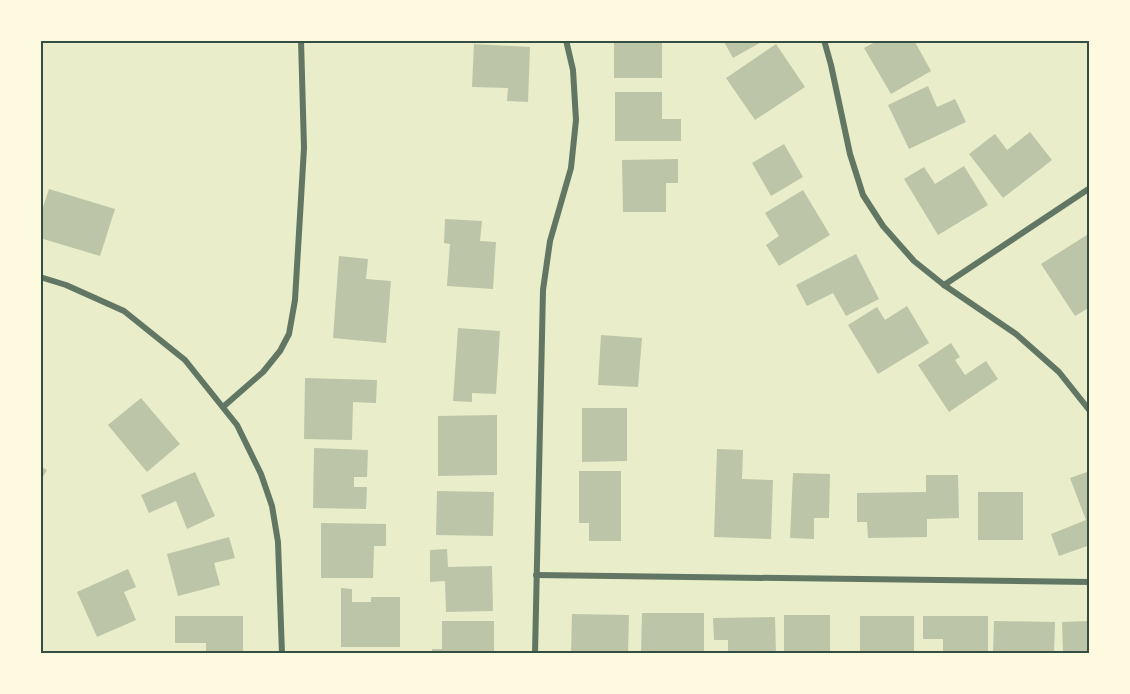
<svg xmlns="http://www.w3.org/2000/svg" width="1130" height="694" font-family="'Noto Sans',sans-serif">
<rect width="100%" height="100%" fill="#e9edc9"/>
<g fill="#bcc5a7">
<rect x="614" y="40" width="48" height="38"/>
<polygon points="723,40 765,40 733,58"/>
<polygon points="879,40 917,40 915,42 931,71 891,94 864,48"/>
<polygon points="474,44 530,47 528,102 507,101 508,88 472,87"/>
<polygon points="776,44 805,87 755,120 726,78"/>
<polygon points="928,86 937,107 955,99 966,122 909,149 888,105"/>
<polygon points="615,92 662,92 662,119 681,119 681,141 615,141"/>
<polygon points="1030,132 1052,160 1003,198 969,154 995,134 1007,150"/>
<polygon points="784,144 803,177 771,196 752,163"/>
<polygon points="678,159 678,183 666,183 666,212 623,212 622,160"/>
<polygon points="964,166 988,205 938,235 904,179 924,167 935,184"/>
<polygon points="49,189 115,209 100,256 40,238 40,216"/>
<polygon points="803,190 830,235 779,266 766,245 779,236 765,213"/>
<polygon points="445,219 482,221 480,241 496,242 493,289 447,286 450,244 444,243"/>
<polygon points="1090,233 1090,258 1087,260 1090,264 1090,307 1075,316 1041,264"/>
<polygon points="856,254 879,299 846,316 833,293 807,306 796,285"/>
<polygon points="339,256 368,259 366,279 391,281 386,343 333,338"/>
<polygon points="907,306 929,343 878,374 848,325 877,307 885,320"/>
<polygon points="458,328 500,331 496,394 472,393 472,402 453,401"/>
<polygon points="601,335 642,338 638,387 598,385"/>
<polygon points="951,343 960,357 955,360 965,375 986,361 998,379 949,412 918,365"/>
<polygon points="305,378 377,380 376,403 353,402 352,440 304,439"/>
<polygon points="141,398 180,444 147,472 108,425"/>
<polygon points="582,408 627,408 627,461 582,462"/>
<polygon points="497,415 497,475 438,476 438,416"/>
<polygon points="314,448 368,450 367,477 354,477 354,487 367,487 366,509 313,508"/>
<polygon points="717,449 743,450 742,479 773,480 771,539 714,537"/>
<polygon points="40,466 47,470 40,482"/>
<polygon points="579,471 621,471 621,541 589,541 589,523 579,523"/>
<polygon points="1090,471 1090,545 1059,556 1051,534 1086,520 1070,478"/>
<polygon points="195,472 215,516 187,529 176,501 149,513 141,495"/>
<polygon points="793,473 830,474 829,518 814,518 814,539 790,538"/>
<polygon points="926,475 958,475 959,518 927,519 927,537 868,538 867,522 857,522 857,493 926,492"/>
<polygon points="437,491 494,492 493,536 436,535"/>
<rect x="978" y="492" width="45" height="48"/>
<polygon points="321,523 386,524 386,546 374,546 373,578 321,578"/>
<polygon points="229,537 235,558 214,563 220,585 178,596 167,554"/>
<polygon points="447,549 448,567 492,566 493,611 446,612 445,581 430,582 430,550"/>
<polygon points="128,569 136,587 124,592 136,620 97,637 77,592"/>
<polygon points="341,588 352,589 352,602 371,602 371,597 400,597 400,647 341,647"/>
<polygon points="642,613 704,613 704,654 641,654"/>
<polygon points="572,614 629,615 628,654 571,654"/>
<rect x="784" y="615" width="46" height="39"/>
<polygon points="175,616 243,616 243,654 206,654 206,643 175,643"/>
<rect x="860" y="616" width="54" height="38"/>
<polygon points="923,616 988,616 988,654 943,654 943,639 923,639"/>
<polygon points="775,617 776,654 728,654 728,640 714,640 713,618"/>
<polygon points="442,621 494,621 494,654 432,654 432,649 442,649"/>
<polygon points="994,621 1055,622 1054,654 993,654"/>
<polygon points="1090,621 1090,654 1063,654 1062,622"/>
</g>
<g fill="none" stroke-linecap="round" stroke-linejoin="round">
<g stroke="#617663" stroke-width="6">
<polyline points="824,40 831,65 850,154 863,195 883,226 914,261 944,285 1016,334 1059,372 1090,411"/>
<polyline points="40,277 66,285 124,311 185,360 237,425 261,474 272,506 278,542 282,654"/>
<polyline points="944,285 1090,188"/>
<polyline points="223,407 263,372 280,351 289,334 295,300 304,148 301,40"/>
<polyline points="536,575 1090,582"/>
<polyline points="535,654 543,290 550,241 571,168 576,120 573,70 566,40"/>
</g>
</g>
<rect width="1130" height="694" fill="none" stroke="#fefae0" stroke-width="84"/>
<rect x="42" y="42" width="1046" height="610" fill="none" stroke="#344e41" stroke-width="2"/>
</svg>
